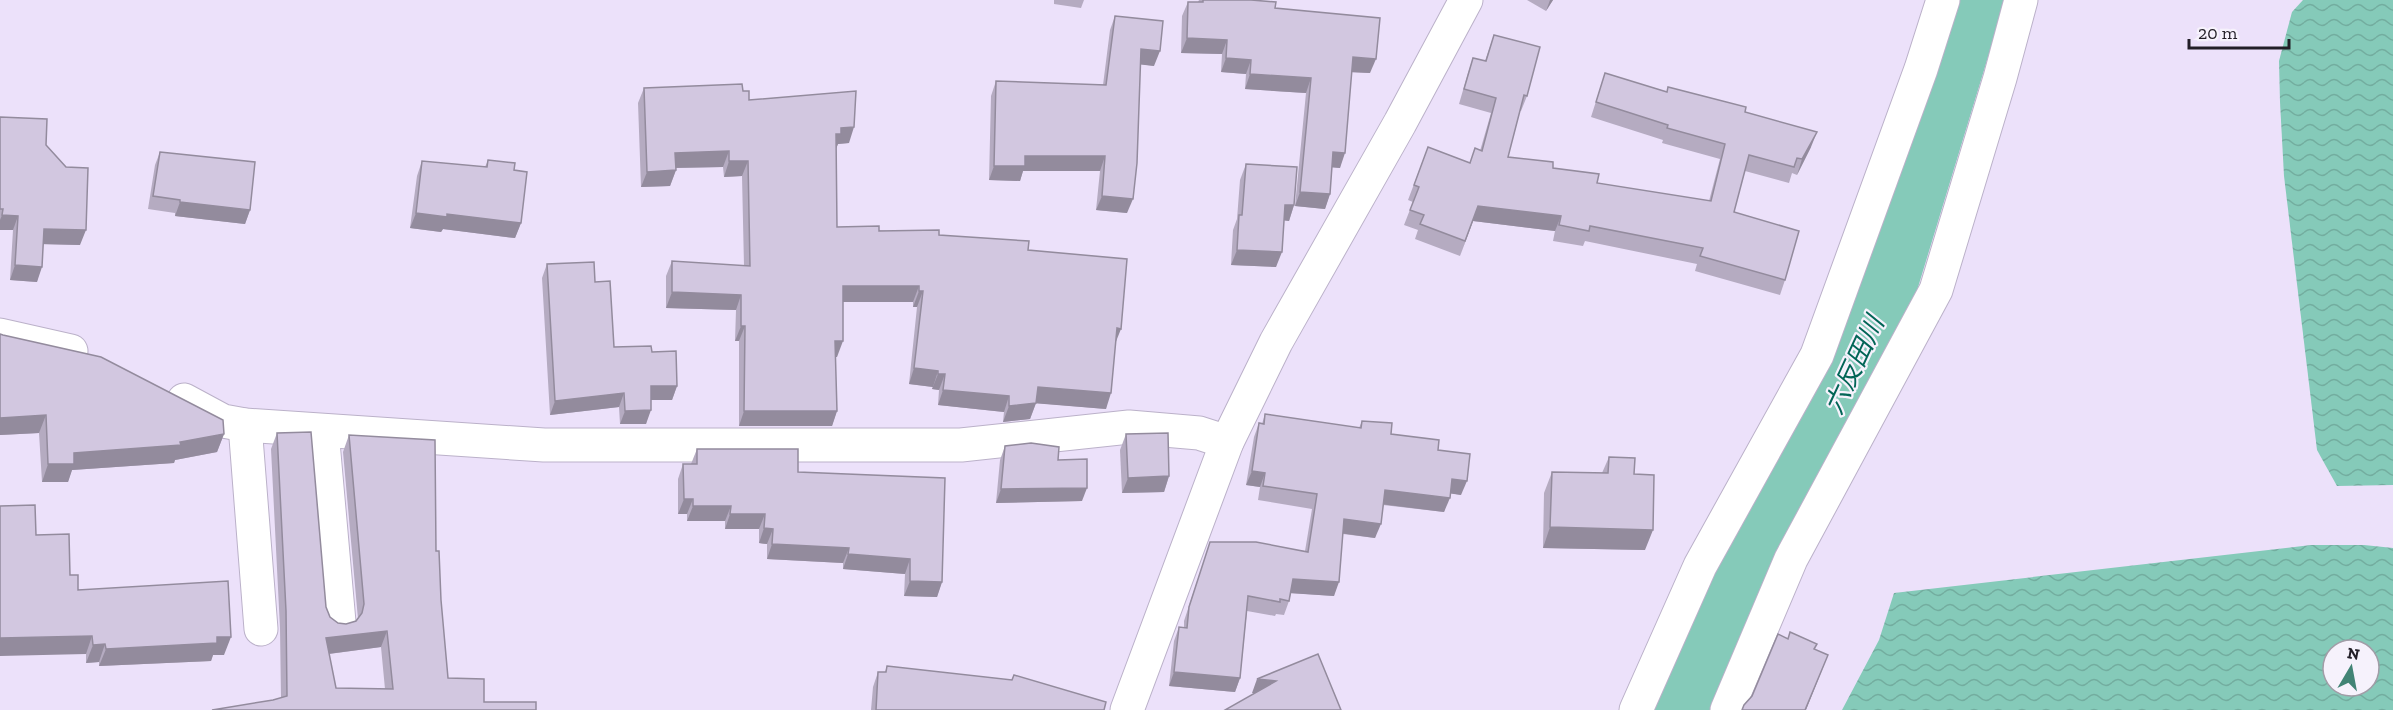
<svg xmlns="http://www.w3.org/2000/svg" width="2393" height="710" font-family="'Zilla Slab','Noto Sans JP',serif">
<defs>
<pattern id="water-waves" width="16" height="10" patternUnits="userSpaceOnUse" patternTransform="scale(1.5)"><rect width="16" height="10" fill="#85cab9"/><path d="M0 5q4-4 8 0t8 0" fill="none" stroke="#73ad9f"/></pattern>
</defs>
<rect width="100%" height="100%" fill="#ece1fa"/>
<g fill="url(#water-waves)" fill-rule="evenodd">
<polygon points="2303,0 2393,0 2393,485 2337,486 2317,450 2284,176 2280,102 2279,61 2292,12"/>
<path d="M2311,545H2364L2393,548V710H1842L1879,640L1894,593ZM2333,650H2369V686H2333Z"/>
</g>
<g fill="none" stroke-linecap="round" stroke-linejoin="round">
<polyline stroke="#85cab9" stroke-width="60" points="1684,710 1727,612 1870,342 1974,0"/>
<defs>
<g id="minor">
<polyline points="0,335 71,351"/>
<polyline points="184,400 223,421 245,425 544,445 961,445 1129,427 1199,433 1227,442"/>
<polyline points="245,425 261,629"/>
<polyline points="322,431 339,622"/>
<polyline points="1127,710 1227,442 1276,342 1400,123 1466,0"/>
<polyline points="1636,710 1700,566 1817,355 1921,69 1943,0"/>
<polyline points="1727,710 1791,559 1936,290 2000,78 2021,0"/>
</g>
</defs>
<use href="#minor" stroke="#bbb1c9" stroke-width="35"/>
<use href="#minor" stroke="#fff" stroke-width="33"/>
</g>
<g fill="#b5abc1" fill-rule="evenodd">
<polygon points="1054,0 1084,0 1081,8 1054,4"/>
<polygon points="1199,0 1251,0 1275,8 1370,73 1352,72 1340,168 1332,167 1330,194 1325,209 1295,206 1306,93 1245,89 1246,74 1221,72 1222,54 1181,53 1182,16 1188,2 1198,2"/>
<polygon points="1527,0 1553,0 1546,11"/>
<polygon points="1115,16 1154,66 1140,64 1127,213 1096,210 1100,171 1023,171 1020,181 989,180 991,96 996,81 1103,85 1110,30"/>
<polygon points="1494,35 1527,96 1521,111 1520,111 1508,157 1553,168 1597,183 1709,201 1720,159 1662,143 1663,140 1591,117 1605,73 1666,92 1745,112 1811,147 1797,175 1792,173 1789,183 1745,171 1734,212 1785,280 1780,295 1695,271 1697,264 1585,241 1583,246 1553,241 1555,231 1473,221 1460,256 1415,239 1418,230 1404,225 1413,202 1408,200 1428,147 1470,163 1480,151 1491,113 1459,104 1468,73 1473,58 1485,61"/>
<polygon points="644,88 743,91 749,100 849,143 838,144 836,148 837,227 939,235 1028,250 1115,344 1106,409 1036,403 1030,419 1003,422 1004,412 938,405 939,390 932,389 933,387 909,384 917,307 913,307 913,302 843,302 837,357 835,357 837,411 832,426 739,426 739,341 735,341 736,310 666,308 666,276 672,261 744,266 742,176 724,177 723,167 676,168 676,170 670,186 641,187 638,103"/>
<polygon points="0,117 46,145 80,245 43,244 37,282 10,280 13,230 0,230"/>
<polygon points="160,152 250,210 245,224 175,216 175,213 148,209 155,165"/>
<polygon points="488,160 514,170 521,223 515,238 443,229 441,232 410,228 417,176 422,161 485,167"/>
<polygon points="1246,164 1294,205 1289,221 1284,220 1276,267 1231,265 1233,230 1237,219 1240,180"/>
<polygon points="547,264 595,282 614,347 652,352 677,386 672,400 651,400 646,424 620,424 619,407 550,415 542,278"/>
<polygon points="0,334 224,434 217,452 175,460 174,463 72,470 68,482 42,482 39,433 0,435"/>
<polygon points="1265,414 1359,428 1362,421 1391,434 1438,450 1461,495 1450,493 1444,512 1383,505 1375,538 1343,534 1334,596 1291,593 1289,601 1284,615 1276,614 1275,616 1247,611 1240,678 1235,692 1169,686 1174,641 1179,627 1184,628 1184,621 1210,542 1305,551 1312,509 1258,500 1260,487 1246,485 1254,437 1259,423 1262,424"/>
<path d="M277,433L326,607L330,617L338,623L346,624L356,621L358,619L343,452L349,435L436,551L448,678L484,702L273,700L281,698L280,628L271,449ZM381,647L385,689L336,688L329,654Z"/>
<polygon points="1126,434 1169,476 1164,492 1122,493 1120,450"/>
<polygon points="1005,446 1058,460 1082,501 996,503 1000,460"/>
<polygon points="697,449 798,472 942,582 937,597 904,596 905,574 843,569 843,563 767,559 767,544 759,543 759,529 725,529 725,521 687,521 687,514 678,514 678,479 683,464 691,464"/>
<polygon points="1609,457 1634,474 1645,550 1543,548 1544,493 1552,472 1602,473"/>
<polygon points="36,535 70,575 78,590 224,655 213,655 211,661 99,666 99,662 86,663 86,654"/>
<polygon points="887,666 1104,710 871,710 873,687 878,672 885,672"/>
</g>
<g fill="#938b9d">
<polygon points="1550,0 1553,0 1546,11"/>
<polygon points="1187,38 1227,40 1222,54 1181,53"/>
<polygon points="1141,49 1160,51 1154,66 1136,64"/>
<polygon points="1353,57 1376,59 1370,73 1347,72"/>
<polygon points="1226,58 1251,60 1246,74 1221,72"/>
<polygon points="1250,74 1311,78 1306,93 1245,89"/>
<polygon points="854,127 849,143 838,144 836,149 836,134 841,128"/>
<polygon points="1817,132 1811,147 1797,175 1802,159"/>
<polygon points="729,151 723,167 670,168 675,153"/>
<polygon points="1333,152 1345,153 1340,168 1327,167"/>
<polygon points="1025,156 1105,156 1100,171 1023,171 1020,181 989,180 994,166"/>
<polygon points="729,161 748,161 742,176 724,177"/>
<polygon points="676,170 670,186 641,187 647,172"/>
<polygon points="1300,192 1330,194 1325,209 1295,206"/>
<polygon points="1102,196 1133,199 1127,213 1096,210"/>
<polygon points="180,202 250,210 245,224 175,216"/>
<polygon points="1285,205 1294,205 1289,221 1280,220"/>
<polygon points="1478,206 1561,216 1555,231 1473,221 1460,256"/>
<polygon points="416,213 447,214 521,223 515,238 443,229 441,232 410,228"/>
<polygon points="2,215 18,216 13,230 0,230 0,220"/>
<polygon points="44,229 86,230 80,245 38,244"/>
<polygon points="1237,250 1282,252 1276,267 1231,265"/>
<polygon points="15,265 42,267 37,282 10,280"/>
<polygon points="843,286 919,286 913,302 837,302"/>
<polygon points="919,291 923,291 917,307 913,307"/>
<polygon points="672,292 741,295 736,310 666,308"/>
<polygon points="741,326 745,326 739,341 735,341"/>
<polygon points="1117,328 1121,329 1115,344"/>
<polygon points="835,341 843,341 837,357 829,357"/>
<polygon points="914,368 938,371 933,387 909,384"/>
<polygon points="938,374 945,374 939,390 932,389"/>
<polygon points="651,386 677,386 672,400 646,400"/>
<polygon points="1038,387 1111,393 1106,409 1032,403"/>
<polygon points="943,390 1009,396 1004,412 938,405"/>
<polygon points="624,393 619,407 550,415 555,401"/>
<polygon points="1036,403 1030,419 1003,422 1009,406"/>
<polygon points="651,410 646,424 620,424 625,411"/>
<polygon points="744,411 837,411 832,426 739,426"/>
<polygon points="46,415 39,433 0,435 0,418"/>
<polygon points="224,434 217,452 175,460 174,463 72,470 68,482 42,482 48,464 74,453 180,442"/>
<polygon points="1252,471 1265,473 1260,487 1246,485"/>
<polygon points="1169,476 1164,492 1122,493 1128,478"/>
<polygon points="1452,479 1467,481 1461,495 1447,493"/>
<polygon points="1087,488 1082,501 996,503 1001,489"/>
<polygon points="1385,490 1450,498 1444,512 1380,504"/>
<polygon points="684,499 693,499 687,514 678,514"/>
<polygon points="693,506 731,506 725,521 687,521"/>
<polygon points="730,514 765,514 759,529 725,529"/>
<polygon points="1344,519 1381,524 1375,538 1339,533"/>
<polygon points="1550,527 1653,530 1645,550 1543,548"/>
<polygon points="764,528 773,529 767,544 759,543"/>
<polygon points="772,544 849,548 843,563 767,559"/>
<polygon points="848,554 910,559 905,574 843,569"/>
<polygon points="1293,579 1339,582 1334,596 1288,593"/>
<polygon points="910,581 942,582 937,597 904,596"/>
<polygon points="387,631 381,647 320,655 326,638"/>
<polygon points="92,636 86,654 0,656 0,638"/>
<polygon points="217,637 231,637 224,655 213,655 211,661 99,666 106,649"/>
<polygon points="105,644 99,662 86,663 93,645"/>
<polygon points="1828,655 1806,710 1805,710"/>
<polygon points="1174,672 1240,678 1235,692 1169,686"/>
<polygon points="1257,679 1276,681 1270,695 1252,693"/>
</g>
<g fill="#d2c7e0" stroke="#938b9d" stroke-width="1.5" fill-rule="evenodd">
<polygon points="1203,0 1251,0 1276,2 1275,8 1380,18 1376,59 1353,57 1345,153 1333,152 1330,194 1300,192 1311,78 1250,74 1251,60 1226,58 1227,40 1187,38 1188,2 1203,2"/>
<polygon points="1115,16 1163,21 1160,51 1141,49 1137,163 1133,199 1102,196 1105,156 1025,156 1025,166 994,166 996,81 1106,85"/>
<polygon points="1494,35 1540,47 1527,96 1524,95 1508,157 1553,162 1553,168 1599,174 1597,183 1711,201 1725,144 1667,128 1668,125 1596,102 1605,73 1667,92 1668,87 1746,107 1745,112 1817,132 1802,159 1797,158 1794,167 1749,155 1734,212 1799,231 1785,280 1700,256 1703,248 1590,226 1589,231 1559,225 1561,216 1478,206 1465,241 1420,224 1424,215 1410,210 1419,187 1414,185 1428,147 1470,163 1475,148 1482,151 1496,98 1464,89 1473,58 1486,61"/>
<polygon points="742,84 743,91 749,91 749,100 856,91 854,127 841,128 841,134 836,134 837,227 879,226 879,231 939,230 939,235 1029,241 1028,250 1127,259 1121,329 1117,328 1111,393 1038,387 1036,403 1009,406 1009,396 943,390 945,374 938,374 938,371 914,368 923,291 919,291 919,286 843,286 843,341 835,341 837,411 744,411 745,326 741,326 741,295 672,292 672,261 750,266 748,161 729,161 729,151 675,153 676,170 647,172 644,88"/>
<polygon points="0,117 47,119 46,145 66,167 88,168 86,230 44,229 42,267 15,265 18,216 2,215 3,209 0,209"/>
<polygon points="160,152 255,162 250,210 180,202 180,200 153,196"/>
<polygon points="488,160 515,163 514,170 527,172 521,223 447,214 447,217 416,213 422,161 487,167"/>
<polygon points="1246,164 1297,167 1294,205 1285,205 1282,252 1237,250 1239,215 1242,215"/>
<polygon points="594,262 595,282 610,281 614,347 651,346 652,352 676,351 677,386 651,386 651,410 625,411 624,393 555,401 547,264"/>
<polygon points="0,334 3,335 101,357 223,420 224,434 180,442 181,445 74,453 74,464 48,464 46,415 0,418"/>
<polygon points="1265,414 1361,428 1362,421 1392,423 1391,434 1439,440 1438,450 1470,454 1467,481 1452,479 1450,498 1385,490 1381,524 1344,519 1339,582 1293,579 1289,601 1280,599 1280,602 1248,596 1240,678 1174,672 1179,627 1187,628 1189,607 1210,542 1256,542 1308,552 1317,494 1263,486 1265,473 1252,471 1259,423 1264,424"/>
<path d="M311,432L326,607L330,617L338,623L346,624L356,621L362,613L364,604L349,435L435,440L436,551H439L441,600L448,678L484,679V702H536V710H212L273,700L287,696L286,611L277,433ZM387,631L393,689L336,688L326,638Z"/>
<polygon points="1168,433 1169,476 1128,478 1126,434"/>
<polygon points="1031,443 1059,447 1058,460 1087,459 1087,488 1001,489 1005,446"/>
<polygon points="697,449 798,449 798,472 945,478 942,582 910,581 910,559 848,554 849,548 772,544 773,529 764,528 765,514 730,514 731,506 693,506 693,499 684,499 683,464 697,464"/>
<polygon points="1609,457 1635,458 1634,474 1654,475 1653,530 1550,527 1552,472 1608,473"/>
<polygon points="35,505 36,535 69,534 70,575 78,575 78,590 228,581 231,637 217,637 217,643 106,649 105,644 93,645 92,636 0,638 0,506"/>
<polygon points="1790,632 1817,644 1814,649 1828,655 1805,710 1742,710 1744,705 1752,696 1778,634 1788,639"/>
<polygon points="1318,654 1341,710 1225,710 1276,681 1257,679"/>
<polygon points="887,666 1012,680 1014,675 1106,702 1104,710 876,710 878,672 886,672"/>
</g>
<g text-anchor="middle" dominant-baseline="central" stroke-width="4.5" stroke-linejoin="round" paint-order="stroke">
<g font-size="26" font-style="italic" fill="#026556" stroke="#f6f2fc">
<text transform="translate(1854 365) rotate(-65)">六反田川</text>
</g>
</g>
<g transform="translate(2351 668) rotate(10)"><circle r="28" fill="#f6f2fc" stroke="#a19da7" stroke-width="1.5"/>
<path d="M0-4.5L10 22L0 15L-10 22Z" fill="#428475"/>
<text y="-9" font-size="16" font-weight="bold" text-anchor="middle" fill="#221e27">N</text>
</g>
<path d="M2189 39v9h100v-9" fill="none" stroke="#221e27" stroke-width="3"/>
<text x="2198" y="39" font-size="18" fill="#221e27" stroke="#f6f2fc" stroke-width="4.5" paint-order="stroke">20 m</text>
</svg>
